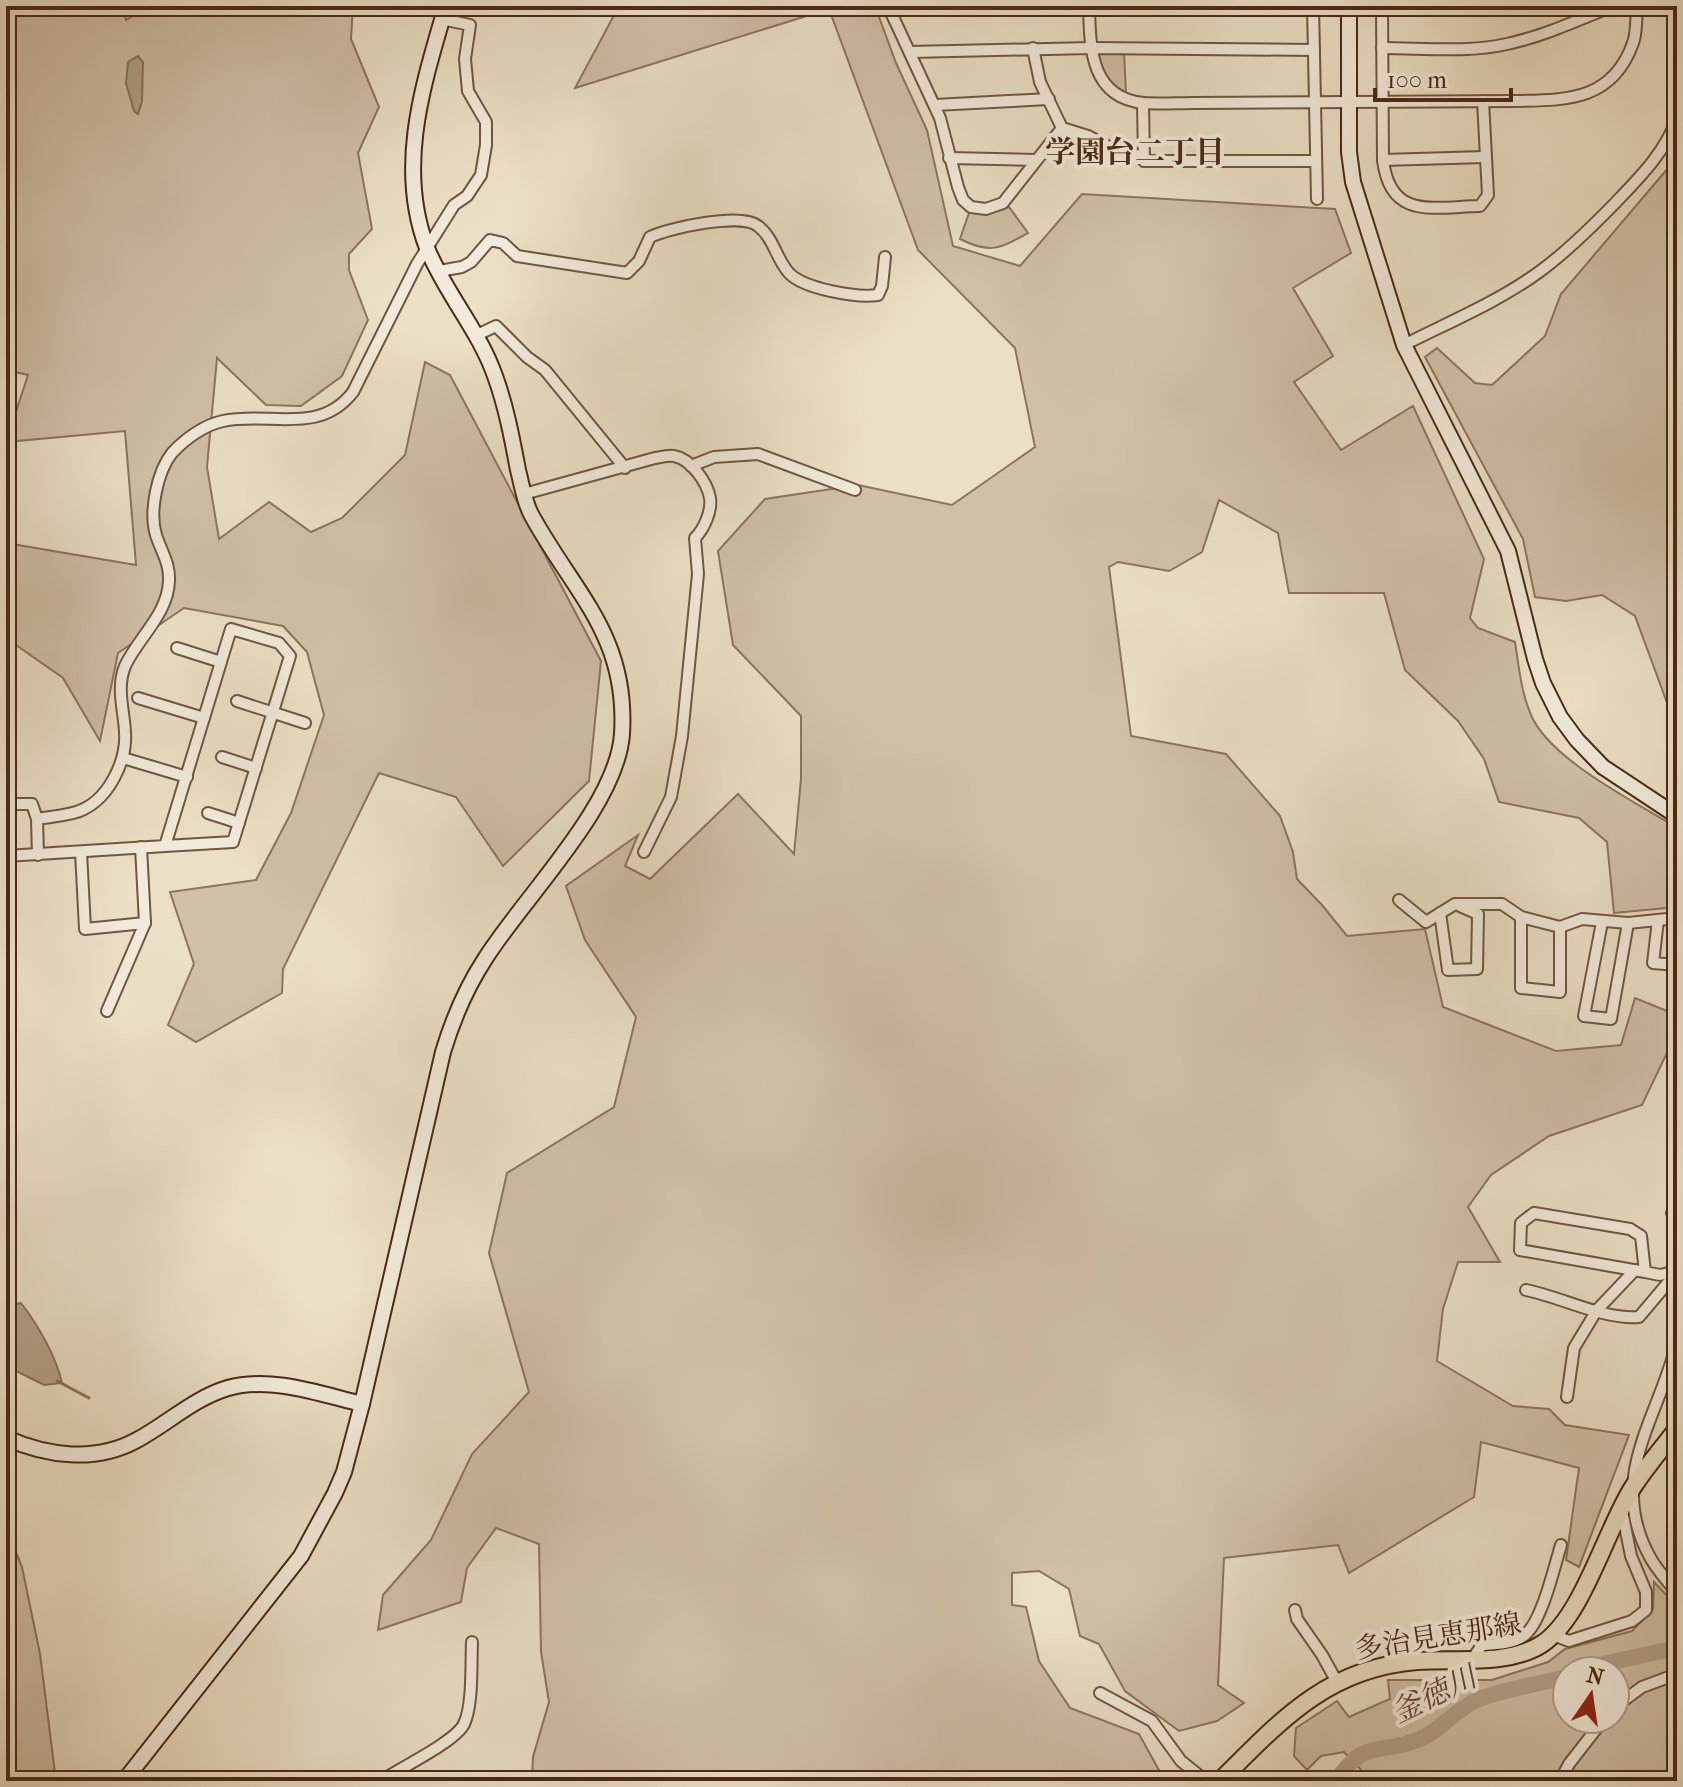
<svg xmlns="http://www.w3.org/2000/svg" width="1683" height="1787" font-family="'IM FELL French Canon','Noto Serif JP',serif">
<rect width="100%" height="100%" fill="#ebdfc6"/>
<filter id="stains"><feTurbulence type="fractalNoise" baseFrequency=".0025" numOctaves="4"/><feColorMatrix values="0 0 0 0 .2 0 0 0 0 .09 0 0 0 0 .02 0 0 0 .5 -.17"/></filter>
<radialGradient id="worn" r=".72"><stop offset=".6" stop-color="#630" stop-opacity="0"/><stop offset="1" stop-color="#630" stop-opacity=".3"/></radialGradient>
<g fill="#d0c0a8" stroke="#8d745e" stroke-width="2" fill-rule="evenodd">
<polygon points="6,6 124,6 126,20 149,6 353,6 351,39 379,107 358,153 372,229 349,254 349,270 368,320 342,376 301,406 266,405 217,358 207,467 219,539 269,502 311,532 342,518 405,455 425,362 450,375 601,661 589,781 503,866 456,797 379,773 283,969 282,993 196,1042 168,1025 194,964 170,892 256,880 291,813 324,715 307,652 283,626 184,608 118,653 100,741 63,678 6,638 6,543 136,565 125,431 6,442 28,375 15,372 6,385"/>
<path d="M619,6H875L896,63L927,130L953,246L1020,266L1082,194L1335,209L1351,253L1293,288L1333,356L1294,382L1341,450L1413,406L1484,559L1470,618L1478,628L1515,642C1519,667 1521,692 1531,715C1550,760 1636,802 1677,828V907L1614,913L1607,842L1579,818L1499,802L1484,759L1458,721L1405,670L1384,593H1289L1278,533L1219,500L1202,552L1169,571L1118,562L1109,567L1131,736L1226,754L1280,816L1293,852L1297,879L1322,905L1347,936L1425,929L1443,1007L1556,1051L1621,1045L1635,998L1677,1015V1032L1642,1105L1549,1136L1491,1175L1468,1207L1500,1262H1458L1443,1309L1437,1361L1513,1406L1549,1409L1565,1425L1629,1435L1579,1567L1566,1560L1579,1468L1481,1442L1474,1497L1349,1573L1338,1545L1224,1558L1218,1685L1244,1703L1217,1721L1179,1731L1125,1691L1099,1644L1080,1636L1069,1589L1039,1571L1012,1573V1605L1026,1607L1039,1661L1070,1708L1139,1734L1165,1781H1087L1084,1775L1069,1781H532L533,1757L549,1702L541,1652L539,1544L496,1528L467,1568L461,1602L378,1630L383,1595L431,1540L472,1454L529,1392L489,1253L507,1173L614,1107L636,1017L585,940L566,886L638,835L625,866L650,879L738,794L794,854L801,779V716L733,645L718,551L765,499L858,485L952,505L1035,447L1015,348L918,250L829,9L575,88Z"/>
<path d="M1095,51L1124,52L1126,93C1107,85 1101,70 1095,51Z"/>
<polygon points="1677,148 1677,730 1635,616 1602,595 1566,601 1535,597 1523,539 1425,357 1437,348 1475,383 1492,385 1545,336 1561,294 1669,167"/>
<path d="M971,207C985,213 995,213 1009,207L1028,233C999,249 990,254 960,239Z"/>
<polygon points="6,1528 22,1567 40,1654 56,1781 6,1781"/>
<path d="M1654,1582L1677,1606V1629L1672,1639L1677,1647V1781H1360L1365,1774L1344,1752L1321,1756L1307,1770L1294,1756L1296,1728L1337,1701L1349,1717L1390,1699L1388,1680H1492L1548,1662L1565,1649L1632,1631L1653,1609ZM1567,1671H1615V1719H1567Z"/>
</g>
<g fill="#b4a18a" stroke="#8a715b" stroke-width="2">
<polygon points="138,56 143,62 142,101 138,114 134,111 126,83 128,62"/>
<path d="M6,1297L13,1299L17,1304L21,1303C38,1325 56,1356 62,1383L44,1385L6,1366Z"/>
</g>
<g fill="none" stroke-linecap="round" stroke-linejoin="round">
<polyline stroke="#8a715b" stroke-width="3" points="57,1381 89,1398"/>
<g stroke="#b4a18a" stroke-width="16">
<polyline points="1584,1671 1607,1663 1677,1648"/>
<path d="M1336,1781C1367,1738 1373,1756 1415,1741C1439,1733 1454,1710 1477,1700C1503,1689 1539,1684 1567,1677"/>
</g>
<defs>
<g id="street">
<polyline points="888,6 940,118 958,187 963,200 971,207 986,209 1003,203 1062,128"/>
<path d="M1089,6C1090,47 1090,98 1144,103C1160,104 1177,103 1194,103L1514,101C1565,100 1612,102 1633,43C1637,32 1636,18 1637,6"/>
<polyline points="1313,6 1317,199"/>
<path d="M1382,6L1383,160C1390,220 1433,207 1480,206L1488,195L1483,101"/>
<polyline points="1033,48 1040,82 1062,128 1088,136 1113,149 1140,156 1144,161 1315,161"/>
<path d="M1382,48C1423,48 1467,53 1507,44C1544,36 1578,20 1613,6"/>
<polyline points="910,52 1090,48 1314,50"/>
<polyline points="1143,103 1144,161"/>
<polyline points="935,105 1049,99"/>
<polyline points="949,158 1036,160"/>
<polyline points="1383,160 1485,157"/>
<path d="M439,271L462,267L471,262L490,240L503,243L517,256L627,273L639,261L650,237C669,228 741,212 758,226C774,238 776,259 789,273C804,289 857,298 878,295L882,286L885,257"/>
<polyline points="477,335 496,326 527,357 545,370 625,468"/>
<path d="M1404,345C1449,322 1498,302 1539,272C1568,251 1595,224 1620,198C1643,174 1665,151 1677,119"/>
<polyline points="691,466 714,457 758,454 855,490"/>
<path d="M524,494L655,458C661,457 669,455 674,456C691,459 707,482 710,498C712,511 704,529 695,538L698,574L682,736L671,797L644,852"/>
<polyline points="177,648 221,662"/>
<polyline points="138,698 204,718"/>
<polyline points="237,701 305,723"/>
<polyline points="222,757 256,768"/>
<polyline points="123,758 187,777"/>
<polyline points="6,804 32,804 37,819"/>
<polyline points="208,813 239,823"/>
<polyline points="81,852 85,929 145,923"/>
<path d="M38,855L37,819C51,816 71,816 84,809C110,796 127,760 125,732C124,710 116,688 125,666C138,638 168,614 169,581C170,563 161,551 156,535C149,512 157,472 172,453C185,439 204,425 223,421C269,411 319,436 353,392L417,264L454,205L467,196L481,175L486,145V122L468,91L465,59L470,25L442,19"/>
<polyline points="6,856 165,846 231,629 279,643 290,656 233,842 165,846"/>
<polyline points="1399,900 1426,922 1455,904 1502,904 1521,917 1560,927 1582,919 1628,923 1677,918"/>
<polyline points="1440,913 1448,970 1477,969 1478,914 1460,906"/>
<polyline points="1521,917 1521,988 1560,992 1560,927"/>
<polyline points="1658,920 1653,963 1677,965"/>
<polyline points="1602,922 1584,1016 1611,1019 1628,923"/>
<polyline points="107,1011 145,923 141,847"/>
<polyline points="1672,1213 1677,1216"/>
<polyline points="1645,1272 1641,1236 1630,1229 1534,1213 1521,1223 1520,1250 1645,1272 1660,1275 1677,1271"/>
<path d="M1526,1290C1561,1297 1604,1320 1639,1317L1677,1272"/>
<path d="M1677,1342C1659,1418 1605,1478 1651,1559C1658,1571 1668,1582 1677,1593"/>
<polyline points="1567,1397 1574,1348 1597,1310 1635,1270"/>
<polyline points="1295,1610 1297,1619 1322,1655 1337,1682"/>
<polyline points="1553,1635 1569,1641 1632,1621 1646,1610 1646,1592 1631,1556 1622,1511"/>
<path d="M1473,1658L1482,1645C1496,1644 1513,1644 1525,1635C1542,1621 1554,1568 1561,1545"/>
<polyline points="1100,1693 1152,1721 1181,1761 1206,1781"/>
<polyline points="1615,1707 1642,1687 1677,1674"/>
<path d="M381,1781C400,1768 455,1742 464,1724C473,1705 471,1665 472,1642"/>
<polyline points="1560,1781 1569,1764 1604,1719"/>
</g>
<g id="secondary">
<polyline points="1349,6 1349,152 1353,182 1404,345 1508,551 1535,659 1543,683 1560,717 1577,740 1603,767 1677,816"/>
<path d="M6,1438C47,1456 95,1463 137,1440C167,1424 194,1398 228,1388C272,1376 320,1394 362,1404"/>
<path d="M124,1781L301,1556L335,1493L344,1472L362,1404L443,1052C453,1019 466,988 485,959C524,897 617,806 622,734C628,636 575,594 532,516C524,502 522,485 518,470C512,438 506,406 495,376C479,330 445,293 427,248C396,167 423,85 446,6"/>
</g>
<path id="primary" d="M1220,1781C1280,1721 1327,1668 1417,1661C1456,1658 1508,1666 1542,1644C1583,1617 1606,1529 1633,1487C1646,1467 1662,1448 1677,1429"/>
</defs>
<use href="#street" stroke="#725641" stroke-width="14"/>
<use href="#secondary" stroke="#4a2915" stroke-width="18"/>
<use href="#primary" stroke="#4a2915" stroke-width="20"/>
<use href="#street" stroke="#f2eada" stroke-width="10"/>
<use href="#secondary" stroke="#f2eada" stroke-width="14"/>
<use href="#primary" stroke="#ebdfc6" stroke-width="16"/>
</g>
<g text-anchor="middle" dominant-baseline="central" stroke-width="8" stroke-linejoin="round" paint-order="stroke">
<g font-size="28" fill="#4a2915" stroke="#f2eada">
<text transform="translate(1438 1636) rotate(-9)">多治見恵那線</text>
</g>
<g font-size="30" font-weight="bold" fill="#4a2915" stroke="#f2eada">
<text x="1135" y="152">学園台二丁目</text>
</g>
<g font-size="30" font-style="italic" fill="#644732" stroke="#f2eada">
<text transform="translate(1434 1695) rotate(-26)">釜徳川</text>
</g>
</g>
<rect width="1683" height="1787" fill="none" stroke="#ebdfc6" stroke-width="32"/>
<rect x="8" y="8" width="1667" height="1771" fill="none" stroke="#4a2915" stroke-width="4"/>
<rect x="16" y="16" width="1651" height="1755" fill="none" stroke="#4a2915" stroke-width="2"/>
<g transform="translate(1591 1695) rotate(13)"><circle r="38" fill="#f2eada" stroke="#af9d8b" stroke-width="2"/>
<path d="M0-6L14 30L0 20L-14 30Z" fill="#8f2418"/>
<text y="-12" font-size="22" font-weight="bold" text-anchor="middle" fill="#4a2915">N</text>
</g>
<path d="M1375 88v12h136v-12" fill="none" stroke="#4a2915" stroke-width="4"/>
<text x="1387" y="88" font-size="24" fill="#4a2915" stroke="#f2eada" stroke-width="6" paint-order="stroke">100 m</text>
<rect width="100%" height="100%" filter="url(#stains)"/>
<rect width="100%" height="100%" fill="url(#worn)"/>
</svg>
